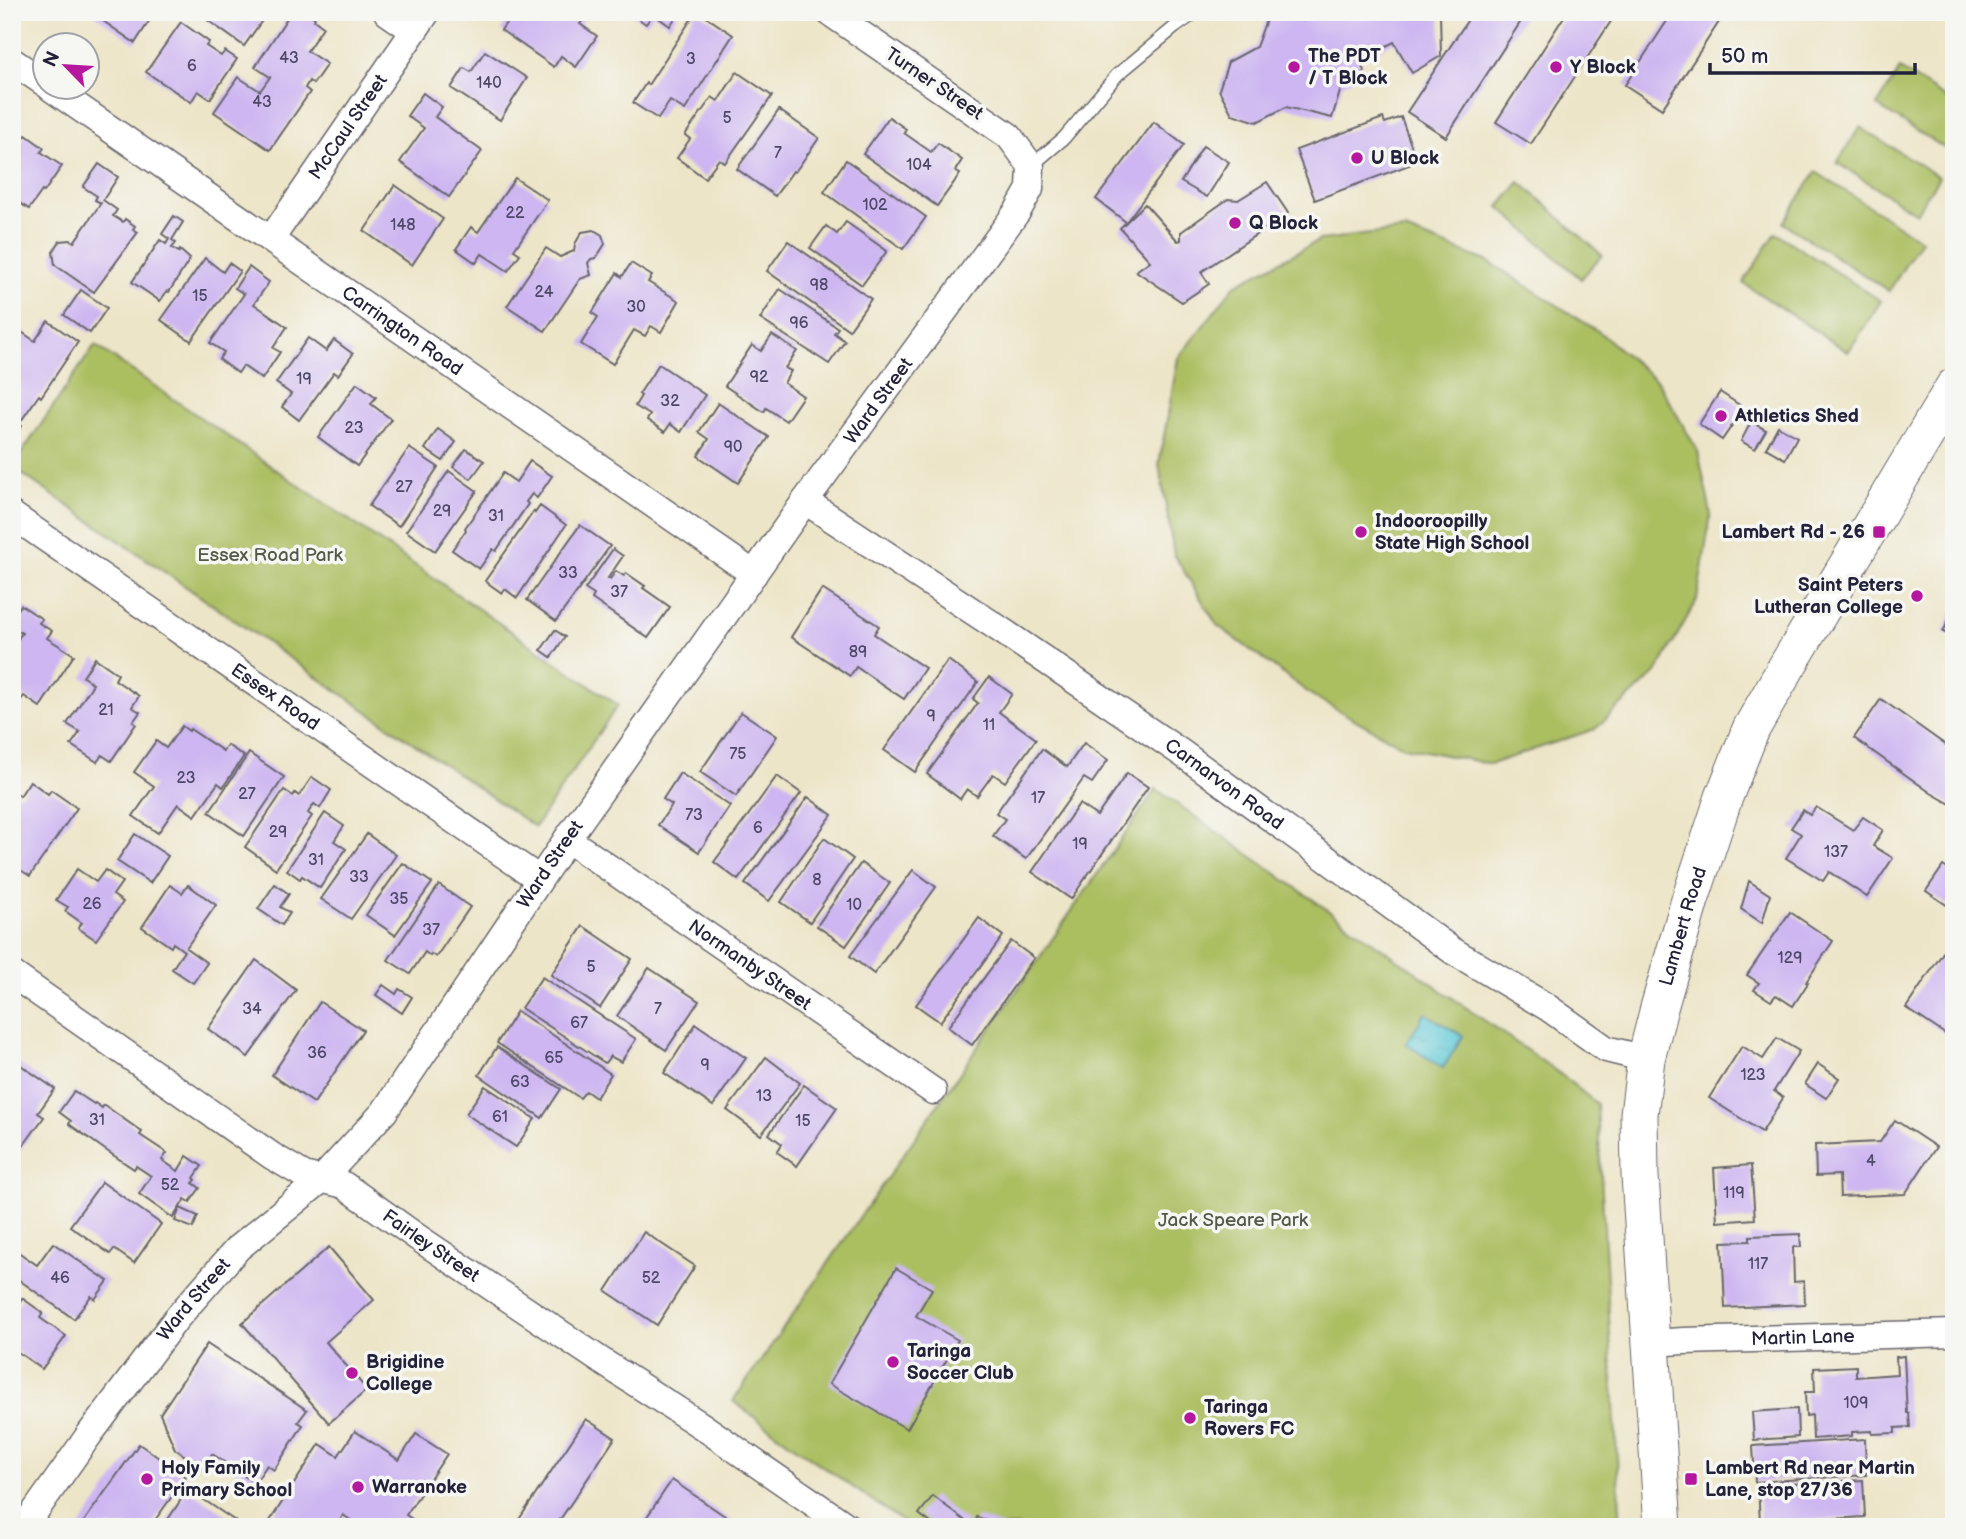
<svg xmlns="http://www.w3.org/2000/svg" width="1966" height="1539" font-family="'Balsamiq Sans',sans-serif">
<defs>
<pattern id="water-ripples" width="26" height="14" patternUnits="userSpaceOnUse" patternTransform="scale(1.75)"><rect width="26" height="14" fill="#5ec9d7"/><path d="M2 4q2-2 4 0t4 0M15 11q2-2 4 0t4 0" fill="none" stroke="#51acb9"/></pattern>
</defs>
<rect width="100%" height="100%" fill="#f6f6f2"/>
<filter id="ink" filterUnits="userSpaceOnUse"><feTurbulence type="fractalNoise" baseFrequency=".0143" numOctaves="2"/><feDisplacementMap in="SourceGraphic" scale="14" xChannelSelector="R" yChannelSelector="G"/><feConvolveMatrix kernelMatrix="1 2 1 2 8 2 1 2 1" color-interpolation-filters="sRGB"/></filter>
<filter id="wash" filterUnits="userSpaceOnUse"><feTurbulence type="fractalNoise" baseFrequency=".00686" numOctaves="4" result="noise"/><feDisplacementMap in="SourceGraphic" scale="28" xChannelSelector="R" yChannelSelector="G"/><feGaussianBlur stdDeviation="1.57" result="paint"/><feColorMatrix in="noise" values="0 0 0 0 0 0 0 0 0 0 0 0 0 0 0 0 0 1.4 0 .05"/><feComposite in="paint" operator="in"/></filter>
<g filter="url(#wash)">
<rect width="100%" height="100%" fill="#ede5c8"/>
<g fill="#abbe61" stroke="#66704e" stroke-width="2">
<polygon points="1900,69 1954,103 1954,154 1877,106"/>
<polygon points="1860,127 1939,177 1916,213 1837,163"/>
<polygon points="1816,172 1921,240 1889,291 1783,223"/>
<polygon points="1520,182 1602,255 1581,279 1499,207"/>
<polygon points="1405,230 1489,262 1598,331 1658,382 1698,451 1711,514 1697,600 1656,673 1595,729 1491,764 1404,747 1313,696 1217,625 1174,555 1159,464 1178,358 1235,285 1320,240"/>
<polygon points="1776,233 1881,301 1848,352 1743,283"/>
<polygon points="95,345 618,705 535,827 12,467"/>
<polygon points="1156,789 1559,1073 1597,1104 1621,1527 910,1527 785,1440 733,1401"/>
</g>
<polygon fill="url(#water-ripples)" stroke="#407689" stroke-width="2" points="1425,1013 1463,1036 1443,1068 1406,1044"/>
<g id="blocks">
<g fill="#cdb6f1">
<polygon points="90,12 155,12 135,43"/>
<polygon points="196,12 268,12 244,46"/>
<polygon points="291,12 307,12 315,18 314,20 323,27 307,51 327,64 313,84 309,81 305,88 310,92 270,150 214,112 238,77 260,91 270,77 255,67"/>
<polygon points="514,12 586,12 588,13 580,24 597,36 576,67 561,56 554,67 501,30"/>
<polygon points="628,12 679,12 670,26 653,14 646,24"/>
<polygon points="696,12 699,12 733,35 685,110 670,101 658,119 633,103 646,83 648,85"/>
<polygon points="1269,12 1279,12 1304,21 1318,12 1440,12 1441,56 1412,73 1394,42 1358,60 1365,72 1342,85 1332,118 1286,107 1257,122 1232,114 1219,90 1228,62 1256,47"/>
<polygon points="1473,12 1527,12 1446,137 1407,112"/>
<polygon points="1567,12 1617,12 1531,144 1496,122"/>
<polygon points="1673,12 1710,12 1721,19 1662,109 1625,85"/>
<polygon points="181,22 209,42 206,46 221,56 225,51 237,59 210,99 198,91 191,102 146,72"/>
<polygon points="485,51 527,78 500,120 451,88 464,68 471,72"/>
<polygon points="737,72 772,96 725,163 719,159 705,178 677,158 690,139 685,135 712,97 718,101"/>
<polygon points="423,93 442,107 435,117 482,151 449,197 400,162 424,128 407,116"/>
<polygon points="779,110 819,138 795,172 793,171 775,196 737,169"/>
<polygon points="889,117 906,129 904,133 931,152 938,143 962,160 955,171 960,174 937,206 863,154"/>
<polygon points="1401,117 1417,162 1315,200 1296,150 1383,118 1385,123"/>
<polygon points="1154,122 1184,145 1126,222 1096,199"/>
<polygon points="26,135 44,148 41,152 62,166 44,192 42,191 29,209 12,198 12,189 16,182 12,180 12,149 19,139 22,140"/>
<polygon points="1203,146 1229,162 1207,197 1181,182"/>
<polygon points="846,160 926,217 903,249 824,192"/>
<polygon points="99,164 118,177 103,200 117,210 113,216 123,222 125,219 135,226 133,229 138,232 94,292 55,265 53,252 60,241 71,240 74,242 101,203 95,200 97,196 83,187"/>
<polygon points="515,178 548,200 514,250 520,254 508,271 482,254 476,263 456,249 471,227 478,232"/>
<polygon points="1267,182 1288,213 1201,272 1209,284 1182,302 1136,271 1150,261 1120,228 1145,204 1178,241 1181,240 1181,232 1228,199 1238,200"/>
<polygon points="395,185 443,219 412,265 364,231"/>
<polygon points="174,216 183,222 172,240 176,243 172,248 179,252 180,250 190,259 169,292 167,291 160,301 132,282 160,240 166,244 169,239 162,234"/>
<polygon points="846,222 887,251 862,285 810,248 826,226 837,234"/>
<polygon points="594,230 602,235 605,244 596,258 591,259 588,263 591,275 580,279 545,331 507,306 546,248 560,257 574,251 575,244 582,232"/>
<polygon points="788,241 871,299 849,330 767,271"/>
<polygon points="205,258 223,272 229,263 240,271 191,341 161,320"/>
<polygon points="631,263 652,276 648,282 679,301 661,332 651,326 645,336 634,330 613,364 581,344 598,317 592,313 617,273 622,277"/>
<polygon points="249,267 269,282 254,304 287,327 273,348 280,352 262,379 243,366 238,373 219,359 224,352 210,343 244,294 235,288"/>
<polygon points="780,289 838,328 834,333 845,341 829,364 760,319"/>
<polygon points="81,290 107,308 90,333 64,315"/>
<polygon points="48,321 78,342 41,397 39,395 19,424 22,426 19,430 12,426 12,344 20,331 35,341"/>
<polygon points="772,335 797,351 785,368 791,371 784,383 803,396 786,421 766,408 764,412 725,386 752,345 761,351"/>
<polygon points="308,338 326,351 334,340 353,354 338,375 334,372 299,420 282,407 291,394 276,383"/>
<polygon points="659,364 705,395 681,432 670,424 665,432 647,420 650,415 635,406 641,396 639,394"/>
<polygon points="357,383 376,397 371,404 391,419 357,466 318,437"/>
<polygon points="1720,392 1744,408 1722,440 1699,424"/>
<polygon points="718,403 769,437 738,483 698,456 709,439 699,432"/>
<polygon points="1751,422 1766,430 1755,449 1741,441"/>
<polygon points="1778,426 1797,437 1785,459 1766,448"/>
<polygon points="438,429 456,442 443,461 425,449"/>
<polygon points="409,448 438,467 399,526 369,506"/>
<polygon points="466,449 484,461 471,479 453,467"/>
<polygon points="530,461 552,476 537,498 532,494 526,502 528,504 496,551 493,549 479,569 452,550 466,530 465,528 503,473 516,482"/>
<polygon points="449,471 477,491 435,551 406,531"/>
<polygon points="540,506 566,525 517,598 505,589 502,593 485,581 534,511 535,513"/>
<polygon points="580,525 610,546 556,621 527,600"/>
<polygon points="613,549 623,556 608,578 610,579 616,571 624,576 626,573 645,586 643,588 670,607 648,638 592,599 594,595 585,589"/>
<polygon points="822,589 879,626 874,634 925,668 904,699 856,667 850,676 791,637"/>
<polygon points="21,605 42,619 39,623 52,631 47,638 74,655 40,707 24,696 20,701 12,696 12,647 22,633 12,627 12,618"/>
<polygon points="1954,609 1954,637 1943,632"/>
<polygon points="555,630 565,637 551,657 541,650"/>
<polygon points="95,658 118,674 115,680 139,696 132,707 140,712 133,722 136,724 111,761 102,755 97,762 71,745 80,732 67,724 93,684 83,677"/>
<polygon points="948,660 978,682 915,772 884,750"/>
<polygon points="989,677 1012,694 999,712 1036,739 1005,782 993,774 977,796 967,789 960,799 927,774 978,703 973,699"/>
<polygon points="1881,699 1954,751 1954,806 1931,793 1854,738"/>
<polygon points="741,712 777,736 736,796 700,772"/>
<polygon points="182,726 189,731 190,729 223,751 227,745 244,756 223,787 218,783 195,816 178,804 158,833 133,816 154,786 134,772 156,741 166,748"/>
<polygon points="1084,743 1108,760 1092,783 1084,778 1026,859 993,836 1005,819 996,813 1042,749 1067,767"/>
<polygon points="249,753 284,777 244,836 209,812"/>
<polygon points="680,773 730,806 699,852 658,825 672,805 663,799"/>
<polygon points="1127,773 1148,787 1071,899 1032,872 1079,804 1097,816"/>
<polygon points="777,776 801,793 738,880 714,862"/>
<polygon points="312,777 331,790 320,808 314,804 308,813 312,816 276,869 245,847 284,790 293,796 295,793 299,796"/>
<polygon points="30,781 48,794 51,790 77,808 30,876 14,866 12,868 12,802 18,794 20,796"/>
<polygon points="808,797 832,815 769,901 745,884"/>
<polygon points="1816,807 1853,830 1863,817 1883,830 1873,846 1893,858 1867,897 1829,872 1823,881 1786,858 1801,834 1791,828 1803,810 1810,815"/>
<polygon points="325,813 344,826 334,841 346,849 320,888 302,876 300,879 287,870"/>
<polygon points="135,834 168,856 150,883 117,861"/>
<polygon points="367,834 396,855 351,919 321,899"/>
<polygon points="824,838 853,859 810,922 781,902"/>
<polygon points="403,863 432,883 395,935 366,915"/>
<polygon points="861,863 890,883 846,946 817,926"/>
<polygon points="1943,866 1954,873 1954,910 1926,891"/>
<polygon points="77,869 96,882 105,870 122,882 113,895 123,902 96,940 78,928 82,923 65,911 68,907 56,900"/>
<polygon points="913,870 936,887 874,974 850,956"/>
<polygon points="1749,881 1770,895 1762,923 1741,909"/>
<polygon points="275,884 289,894 280,907 290,913 282,925 258,909"/>
<polygon points="170,885 182,893 188,885 216,905 186,948 207,963 193,983 172,969 184,951 173,943 171,947 142,927"/>
<polygon points="439,885 470,907 436,957 431,954 430,956 425,952 410,974 388,960"/>
<polygon points="1790,912 1833,941 1806,982 1808,983 1793,1006 1776,995 1771,1001 1754,990 1759,983 1747,975"/>
<polygon points="979,918 1003,936 940,1022 916,1005"/>
<polygon points="583,926 632,959 600,1008 551,975"/>
<polygon points="1954,936 1954,1040 1906,1008"/>
<polygon points="1011,941 1034,958 972,1045 948,1027"/>
<polygon points="256,960 296,990 248,1057 208,1029"/>
<polygon points="649,968 699,1001 666,1050 617,1016"/>
<polygon points="542,977 636,1039 621,1062 610,1056 605,1063 521,1008"/>
<polygon points="383,985 396,994 399,989 412,997 402,1013 376,995"/>
<polygon points="320,1002 363,1030 314,1103 272,1075"/>
<polygon points="517,1011 611,1074 596,1098 586,1091 580,1098 497,1043"/>
<polygon points="696,1024 746,1058 713,1106 664,1073"/>
<polygon points="1777,1038 1799,1051 1774,1091 1783,1098 1762,1132 1709,1098 1742,1046 1763,1059"/>
<polygon points="497,1047 561,1089 542,1118 479,1075"/>
<polygon points="766,1057 800,1083 761,1135 727,1110"/>
<polygon points="12,1059 55,1089 38,1113 44,1117 18,1153 12,1149"/>
<polygon points="1818,1064 1839,1078 1826,1098 1805,1084"/>
<polygon points="804,1085 837,1108 797,1166 777,1152 782,1144 769,1134"/>
<polygon points="485,1086 535,1119 516,1147 466,1114"/>
<polygon points="74,1091 94,1104 95,1103 102,1108 104,1105 142,1132 140,1135 167,1153 162,1160 178,1171 187,1156 202,1166 194,1178 196,1180 193,1183 200,1188 190,1202 185,1199 173,1218 139,1194 151,1176 136,1166 134,1169 104,1149 69,1124 71,1121 59,1112"/>
<polygon points="1895,1120 1936,1147 1905,1194 1840,1197 1839,1175 1816,1176 1815,1145 1880,1142"/>
<polygon points="1751,1165 1755,1219 1717,1222 1714,1168"/>
<polygon points="102,1182 161,1224 134,1263 114,1249 110,1254 70,1226"/>
<polygon points="180,1208 198,1216 193,1228 175,1221"/>
<polygon points="644,1232 695,1266 657,1325 606,1291"/>
<polygon points="1800,1234 1801,1247 1793,1247 1794,1282 1804,1281 1805,1304 1725,1308 1722,1242 1750,1241 1750,1236"/>
<polygon points="53,1243 108,1281 95,1299 91,1296 74,1319 12,1275 12,1251 14,1249 37,1265"/>
<polygon points="329,1247 374,1300 326,1342 367,1390 329,1423 242,1323"/>
<polygon points="896,1268 932,1289 916,1316 958,1340 907,1429 829,1384"/>
<polygon points="22,1298 43,1313 40,1318 66,1336 42,1369 12,1348 12,1303 17,1306"/>
<polygon points="207,1344 307,1410 298,1422 303,1425 274,1470 267,1465 255,1483 212,1454 203,1468 175,1449 160,1414"/>
<polygon points="1904,1356 1907,1413 1909,1413 1910,1427 1895,1428 1895,1433 1872,1434 1872,1431 1852,1432 1852,1436 1813,1439 1812,1415 1806,1416 1805,1392 1815,1392 1814,1368 1856,1366 1856,1377 1897,1374 1896,1357"/>
<polygon points="1797,1409 1798,1437 1754,1440 1752,1412"/>
<polygon points="586,1419 615,1438 555,1527 514,1527"/>
<polygon points="355,1431 399,1460 416,1434 447,1454 406,1515 424,1527 361,1527 343,1515 339,1523 345,1527 266,1527 320,1444 338,1456"/>
<polygon points="1865,1439 1866,1475 1755,1482 1753,1446"/>
<polygon points="139,1444 186,1477 150,1527 80,1527"/>
<polygon points="672,1480 741,1527 640,1527"/>
<polygon points="1863,1480 1865,1517 1760,1523 1758,1486"/>
<polygon points="188,1489 244,1527 163,1527"/>
<polygon points="933,1496 968,1523 965,1527 936,1527 919,1514"/>
<polygon points="977,1517 1003,1526 1003,1527 974,1527"/>
</g>
</g>
</g>
<g filter="url(#ink)">
<use href="#blocks" fill-opacity="0" stroke="#69666c" stroke-width="2"/>
<g fill="none" stroke-linecap="round" stroke-linejoin="round">
<defs>
<polyline id="lane" points="1031,166 1064,138 1117,75 1175,27 1196,12"/>
<g id="street">
<polyline points="387,12 413,30"/>
<polyline points="12,61 46,84"/>
<path id="s1" d="M51,88L754,574"/>
<path id="s2" d="M271,239L427,12"/>
<path id="s3" d="M805,501L992,624L1183,754L1453,951L1547,1007L1606,1049L1646,1059"/>
<path id="s4" d="M12,515L539,879"/>
<path id="s5" d="M567,839L933,1091"/>
<path id="s6" d="M12,974L272,1156L304,1175L344,1185L417,1237L606,1364L702,1426L848,1527"/>
<path id="s7" d="M1651,1343L1684,1341L1954,1333"/>
<path id="s8" d="M24,1527L89,1435L176,1319L238,1248L321,1180L384,1112L567,839L805,501L1017,212L1030,189L1031,166L1009,136L829,12"/>
</g>
<g id="secondary">
<path id="s9" d="M1663,1527L1640,1176L1639,1114L1646,1059L1659,1008L1690,900L1724,797L1751,729L1786,668L1954,387"/>
</g>
</defs>
<use href="#lane" stroke="#69666c" stroke-width="15"/>
<use href="#street" stroke="#69666c" stroke-width="29"/>
<use href="#secondary" stroke="#69666c" stroke-width="39"/>
<use href="#lane" stroke="#fff" stroke-width="12"/>
<use href="#street" stroke="#fff" stroke-width="26"/>
<use href="#secondary" stroke="#fff" stroke-width="37"/>
</g>
</g>
<g fill="#b5179e" stroke="#f6f6f2" stroke-width="2.5">
<circle cx="1294" cy="67" r="7"/>
<circle cx="1556" cy="67" r="7"/>
<circle cx="1357" cy="158" r="7"/>
<circle cx="1235" cy="223" r="7"/>
<circle cx="1721" cy="416" r="7"/>
<circle cx="1361" cy="532" r="7"/>
<rect x="1872" y="525" width="14" height="14" rx="3.5"/>
<circle cx="1917" cy="596" r="7"/>
<circle cx="893" cy="1362" r="7"/>
<circle cx="352" cy="1373" r="7"/>
<circle cx="1190" cy="1418" r="7"/>
<circle cx="147" cy="1479" r="7"/>
<rect x="1684" y="1472" width="14" height="14" rx="3.5"/>
<circle cx="358" cy="1487" r="7"/>
</g>
<g text-anchor="middle" dominant-baseline="central" stroke-width="7" stroke-linejoin="round" paint-order="stroke">
<g font-size="16" fill="#4d4768">
<text x="289" y="58">43</text>
<text x="691" y="59">3</text>
<text x="192" y="66">6</text>
<text x="489" y="83">140</text>
<text x="262" y="102">43</text>
<text x="727" y="118">5</text>
<text x="778" y="153">7</text>
<text x="919" y="165">104</text>
<text x="875" y="205">102</text>
<text x="515" y="213">22</text>
<text x="403" y="225">148</text>
<text x="819" y="285">98</text>
<text x="544" y="292">24</text>
<text x="200" y="296">15</text>
<text x="636" y="307">30</text>
<text x="799" y="323">96</text>
<text x="759" y="377">92</text>
<text x="304" y="379">19</text>
<text x="670" y="401">32</text>
<text x="354" y="428">23</text>
<text x="733" y="447">90</text>
<text x="404" y="487">27</text>
<text x="442" y="511">29</text>
<text x="496" y="516">31</text>
<text x="568" y="573">33</text>
<text x="619" y="592">37</text>
<text x="858" y="652">89</text>
<text x="106" y="710">21</text>
<text x="931" y="716">9</text>
<text x="989" y="725">11</text>
<text x="738" y="754">75</text>
<text x="186" y="778">23</text>
<text x="247" y="794">27</text>
<text x="1038" y="798">17</text>
<text x="694" y="815">73</text>
<text x="758" y="828">6</text>
<text x="278" y="832">29</text>
<text x="1080" y="844">19</text>
<text x="1836" y="852">137</text>
<text x="316" y="860">31</text>
<text x="359" y="877">33</text>
<text x="817" y="880">8</text>
<text x="399" y="899">35</text>
<text x="92" y="904">26</text>
<text x="854" y="905">10</text>
<text x="431" y="930">37</text>
<text x="1790" y="958">129</text>
<text x="591" y="967">5</text>
<text x="252" y="1009">34</text>
<text x="658" y="1009">7</text>
<text x="579" y="1023">67</text>
<text x="317" y="1053">36</text>
<text x="554" y="1058">65</text>
<text x="705" y="1065">9</text>
<text x="1753" y="1075">123</text>
<text x="520" y="1082">63</text>
<text x="764" y="1096">13</text>
<text x="500" y="1117">61</text>
<text x="97" y="1120">31</text>
<text x="803" y="1121">15</text>
<text x="1871" y="1161">4</text>
<text x="170" y="1185">52</text>
<text x="1734" y="1193">119</text>
<text x="1758" y="1264">117</text>
<text x="60" y="1278">46</text>
<text x="651" y="1278">52</text>
<text x="1856" y="1403">109</text>
</g>
<g font-size="19" font-weight="bold" fill="#22223b" stroke="#f6f6f2" text-anchor="start">
<text x="1308" y="56">The PDT<tspan x="1308" dy="22">/ T Block</tspan></text>
<text x="1570" y="67">Y Block</text>
<text x="1371" y="158">U Block</text>
<text x="1249" y="223">Q Block</text>
<text x="1735" y="416">Athletics Shed</text>
<text x="1375" y="521">Indooroopilly<tspan x="1375" dy="22">State High School</tspan></text>
<text x="1865" y="532" text-anchor="end">Lambert Rd - 26</text>
<text x="1903" y="585" text-anchor="end">Saint Peters<tspan x="1903" dy="22">Lutheran College</tspan></text>
<text x="907" y="1351">Taringa<tspan x="907" dy="22">Soccer Club</tspan></text>
<text x="366" y="1362">Brigidine<tspan x="366" dy="22">College</tspan></text>
<text x="1204" y="1407">Taringa<tspan x="1204" dy="22">Rovers FC</tspan></text>
<text x="161" y="1468">Holy Family<tspan x="161" dy="22">Primary School</tspan></text>
<text x="1705" y="1468">Lambert Rd near Martin<tspan x="1705" dy="22">Lane, stop 27/36</tspan></text>
<text x="372" y="1487">Warranoke</text>
</g>
<g font-size="19" fill="#22223b" stroke="#f6f6f2">
<text transform="translate(934 84) rotate(34)">Turner Street</text>
<text stroke="none"><textPath href="#s2" startOffset="136">McCaul Street</textPath></text>
<text stroke="none"><textPath href="#s1" startOffset="427">Carrington Road</textPath></text>
<text stroke="none"><textPath href="#s8" startOffset="1418">Ward Street</textPath></text>
<text stroke="none"><textPath href="#s4" startOffset="320">Essex Road</textPath></text>
<text stroke="none"><textPath href="#s3" startOffset="506">Carnarvon Road</textPath></text>
<text stroke="none"><textPath href="#s8" startOffset="850">Ward Street</textPath></text>
<text stroke="none"><textPath href="#s9" startOffset="607">Lambert Road</textPath></text>
<text stroke="none"><textPath href="#s5" startOffset="222">Normanby Street</textPath></text>
<text stroke="none"><textPath href="#s6" startOffset="502">Fairley Street</textPath></text>
<text stroke="none"><textPath href="#s8" startOffset="284">Ward Street</textPath></text>
<text stroke="none"><textPath href="#s7" startOffset="152">Martin Lane</textPath></text>
</g>
<g font-size="19" fill="#525948" stroke="#f6f6f2">
<text x="270" y="555">Essex Road Park</text>
<text x="1233" y="1220">Jack Speare Park</text>
</g>
</g>
<rect width="1966" height="1539" fill="none" stroke="#f6f6f2" stroke-width="42"/>
<g transform="translate(66 66) rotate(295)"><circle r="33" fill="#f6f6f2" stroke="#a1a1a9" stroke-width="2"/>
<path d="M0-5L12 26L0 18L-12 26Z" fill="#b5179e"/>
<text y="-10" font-size="19" font-weight="bold" text-anchor="middle" fill="#22223b">N</text>
</g>
<path d="M1710 63v10h205v-10" fill="none" stroke="#22223b" stroke-width="3.5"/>
<text x="1721" y="63" font-size="21" fill="#22223b" stroke="#f6f6f2" stroke-width="5" paint-order="stroke">50 m</text>
</svg>
